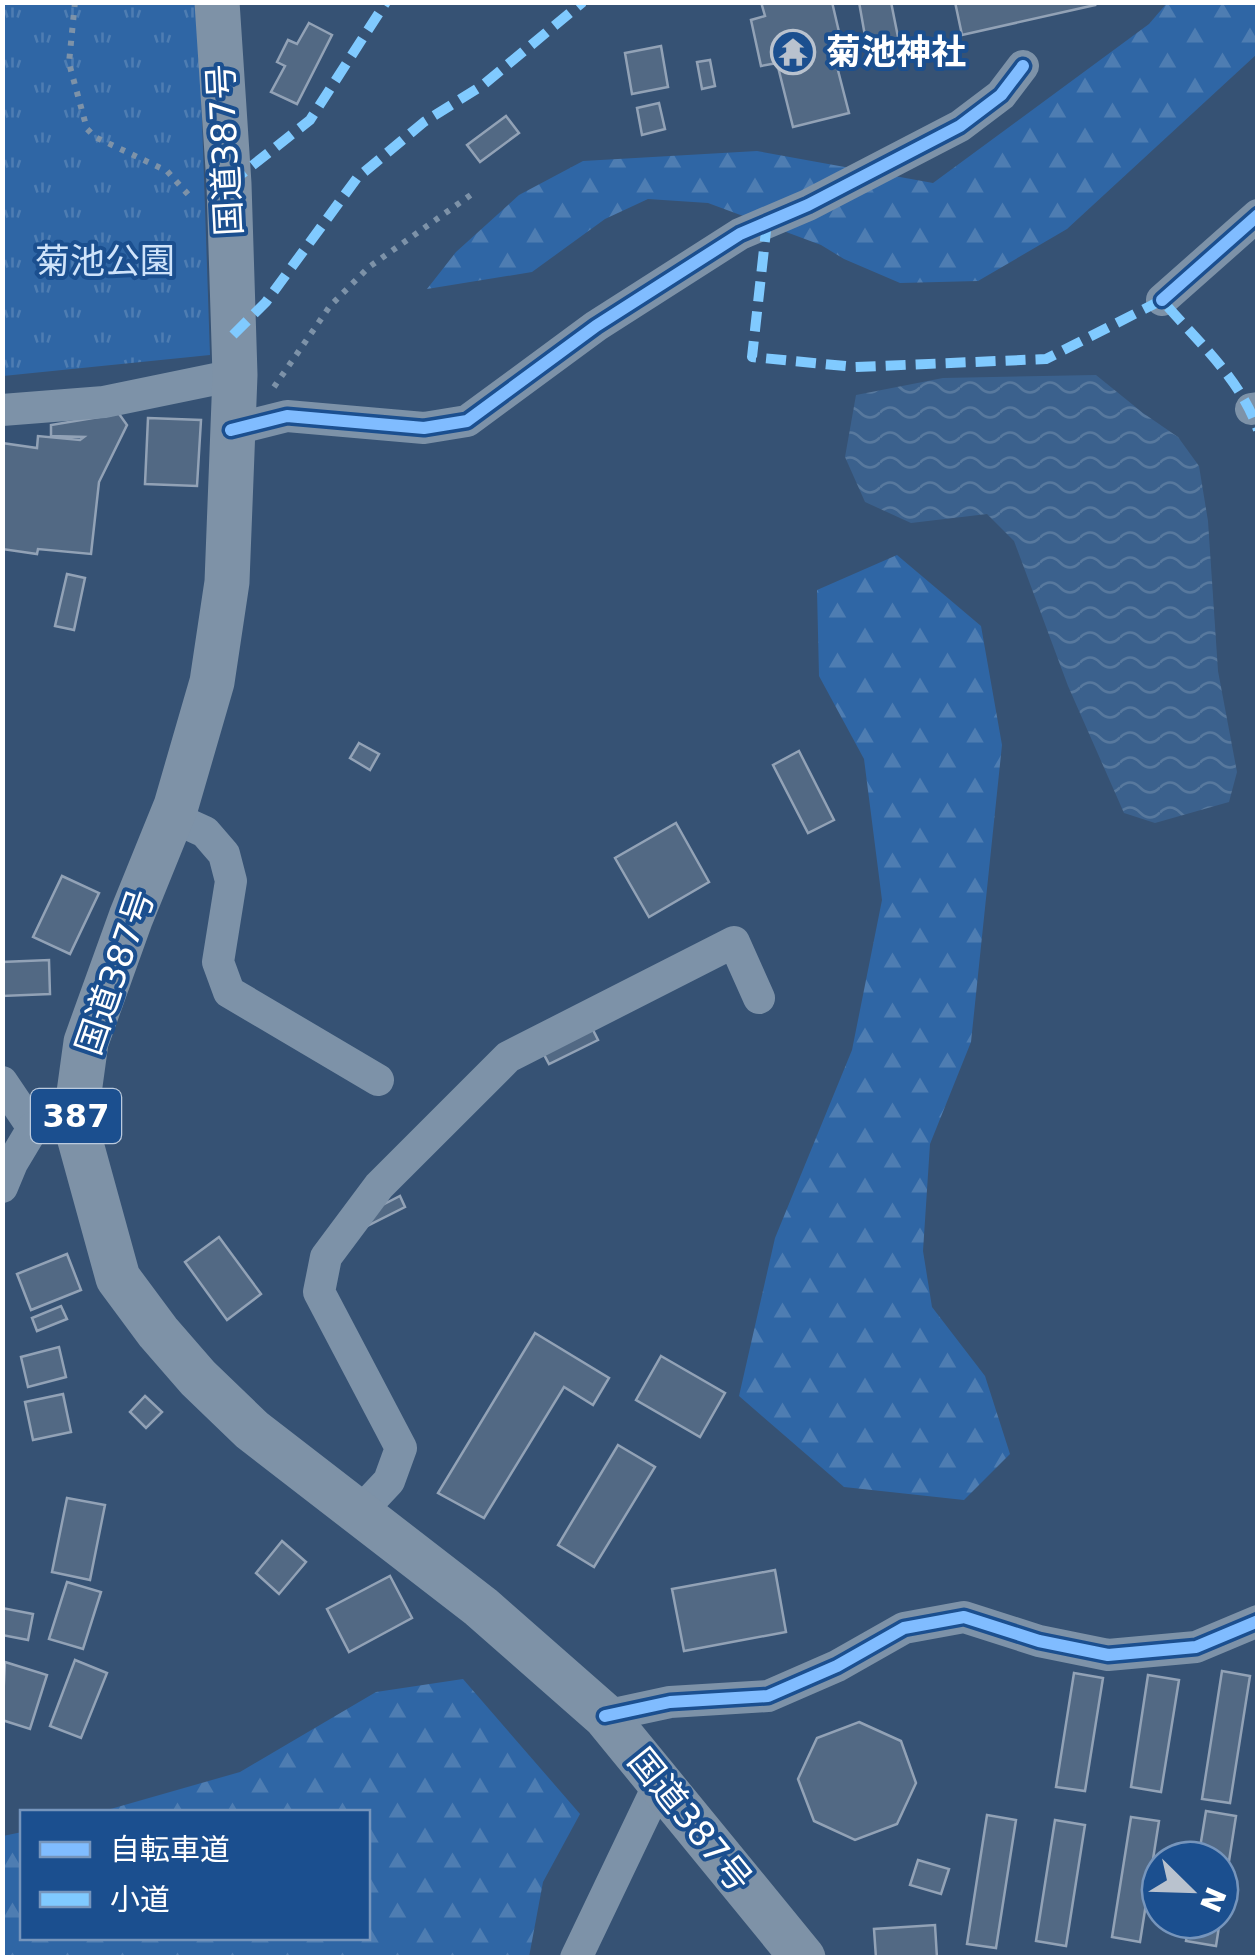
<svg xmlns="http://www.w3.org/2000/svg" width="1260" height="1960" font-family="'DejaVu Sans','Noto Sans JP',sans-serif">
<defs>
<pattern id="grass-tufts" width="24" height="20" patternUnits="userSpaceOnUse" patternTransform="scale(2.5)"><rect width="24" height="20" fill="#2f66a5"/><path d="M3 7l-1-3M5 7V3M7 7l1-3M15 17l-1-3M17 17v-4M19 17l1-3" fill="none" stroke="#4e7db2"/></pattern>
<pattern id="forest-firs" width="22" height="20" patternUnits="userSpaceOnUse" patternTransform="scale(2.5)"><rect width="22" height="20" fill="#2f66a5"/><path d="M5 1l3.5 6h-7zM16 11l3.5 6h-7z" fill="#4e7db2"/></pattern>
<pattern id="water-waves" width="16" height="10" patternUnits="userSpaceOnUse" patternTransform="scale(2.5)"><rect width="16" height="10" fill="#3b618d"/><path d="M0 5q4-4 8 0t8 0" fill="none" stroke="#58799e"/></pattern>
</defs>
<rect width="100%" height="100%" fill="#365274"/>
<polygon fill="url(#grass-tufts)" points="3,3 198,3 210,355 3,376"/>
<g fill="url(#forest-firs)">
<polygon points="1167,3 1257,3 1257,54 1067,229 978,281 900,283 844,259 821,245 708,203 648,199 605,219 532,272 427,289 456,252 519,195 583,161 757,151 933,183 1149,24"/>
<polygon points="897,555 981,626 1002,745 971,1042 930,1144 923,1251 932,1307 985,1376 1010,1454 964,1500 844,1487 739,1396 775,1238 852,1050 882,900 864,759 819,676 817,590"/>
<polygon points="463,1679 580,1814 543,1882 529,1957 3,1957 3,1836 22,1832 22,1938 368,1938 368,1812 100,1812 240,1772 376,1692"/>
</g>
<polygon fill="url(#water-waves)" points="1096,375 1143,413 1178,437 1199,466 1208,521 1218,671 1237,772 1229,802 1155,823 1124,813 1068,686 1014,541 987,514 911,523 865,502 845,457 856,395 943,378"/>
<g fill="#526984" stroke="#92a2b6" stroke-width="2.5">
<polygon points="761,2 832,2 843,49 833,51 849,113 793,127 777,63 761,66 751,20 765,16"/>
<polygon points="859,2 891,2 900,47 868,53"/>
<polygon points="955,2 1094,2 1095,5 962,35"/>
<polygon points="309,23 332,35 297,104 271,92 285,66 277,62 288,40 297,44"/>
<polygon points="661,46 668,87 632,94 625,53"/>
<polygon points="710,60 715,86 702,89 697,62"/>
<polygon points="659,103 665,129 642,135 637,108"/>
<polygon points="506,116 519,133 480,162 467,145"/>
<polygon points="117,411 127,425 99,482 91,554 38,549 37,554 2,549 2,443 37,448 38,436 80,440 84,437 51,436 51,425 111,415"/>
<polygon points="148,418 201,420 197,486 145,484"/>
<polygon points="67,574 85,578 74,630 55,626"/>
<polygon points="359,743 379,754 370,770 350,758"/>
<polygon points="799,751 834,820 808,833 773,765"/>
<polygon points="676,823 709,882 649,917 615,858"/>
<polygon points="62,876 99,893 70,954 33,937"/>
<polygon points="49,960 50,994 2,996 2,962"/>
<polygon points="589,1022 598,1040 549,1064 540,1047"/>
<polygon points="400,1196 405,1207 367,1226 361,1216"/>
<polygon points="219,1237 261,1294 227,1320 185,1262"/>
<polygon points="67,1254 81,1290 31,1310 17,1274"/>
<polygon points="61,1306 67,1319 37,1331 32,1318"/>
<polygon points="535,1333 609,1378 593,1405 564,1387 484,1518 438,1493"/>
<polygon points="59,1347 66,1377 28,1387 21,1357"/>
<polygon points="661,1356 725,1393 700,1437 636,1400"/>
<polygon points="63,1394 71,1432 33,1440 25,1402"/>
<polygon points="145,1396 162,1412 146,1428 130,1412"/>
<polygon points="618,1445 655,1467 594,1567 558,1545"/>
<polygon points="67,1498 105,1505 90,1580 52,1572"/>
<polygon points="282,1541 306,1562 279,1594 256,1573"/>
<polygon points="775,1570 786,1632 684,1651 672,1589"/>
<polygon points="390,1576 412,1618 349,1652 327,1609"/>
<polygon points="67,1582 101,1592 83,1649 49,1639"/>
<polygon points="2,1608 33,1614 28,1640 2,1635"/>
<polygon points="75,1660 107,1673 81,1738 50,1726"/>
<polygon points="5,1662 47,1675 30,1729 2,1720"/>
<polygon points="1222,1671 1250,1676 1230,1803 1202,1799"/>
<polygon points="1074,1673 1103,1678 1085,1791 1056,1787"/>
<polygon points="1148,1675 1179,1680 1161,1792 1131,1787"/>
<polygon points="859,1722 901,1741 916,1783 897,1824 855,1840 814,1821 798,1779 817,1738"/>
<polygon points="1206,1811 1236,1816 1220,1919 1220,1860 1198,1860"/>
<polygon points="987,1815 1016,1820 996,1948 967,1944"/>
<polygon points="1131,1817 1159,1821 1140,1942 1112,1937"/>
<polygon points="1055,1820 1085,1825 1066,1946 1036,1941"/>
<polygon points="918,1860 949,1869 941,1894 910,1885"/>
<polygon points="1189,1920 1220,1920 1216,1946 1186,1941"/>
<polygon points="935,1925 937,1958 876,1958 874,1929"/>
</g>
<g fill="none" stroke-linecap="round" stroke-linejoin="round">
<g stroke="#7d92a8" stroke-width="6" stroke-dasharray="5 8" stroke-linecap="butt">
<polyline points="75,2 69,63 87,129 95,137 167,171 193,200"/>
<polyline points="274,387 330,306 369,267 475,192"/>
</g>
<g stroke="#7d92a8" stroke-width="32">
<polyline points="1162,300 1258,215"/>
<polyline points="1251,409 1258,408"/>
<polyline points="2,410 104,402 235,375"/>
<polyline points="231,430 287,416 424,428 467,421 596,326 740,234 808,205 960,126 1001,95 1023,66"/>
<polyline points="172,817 205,832 224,854 231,881 218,962 229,992 378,1080"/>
<polyline points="2,1082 33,1128"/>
<polyline points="2,1187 12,1163 33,1128 75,1122"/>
<polyline points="359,1513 389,1481 401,1448 319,1292 326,1257 379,1186 508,1057 734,942 759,998"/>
<polyline points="605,1716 670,1702 768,1696 837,1666 904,1628 964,1617 1039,1641 1108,1655 1196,1647 1258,1621"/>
<polyline points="576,1958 660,1782"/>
</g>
<polyline stroke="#7e92a7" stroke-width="45" points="217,2 229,184 235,375 227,582 212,682 176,806 131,917 86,1042 75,1122 118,1278 158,1332 198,1378 252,1430 481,1607 605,1716 803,1958"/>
<g stroke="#80caff" stroke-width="10" stroke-dasharray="20 10" stroke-linecap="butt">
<polyline points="229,184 310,120 386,2"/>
<path d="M767,222L752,357L855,367L1046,359L1162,300C1196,340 1241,379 1258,430"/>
<polyline points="233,335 266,302 357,178 424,122 483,85 583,2"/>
</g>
<defs>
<g id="cycleway">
<polyline points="1162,300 1258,215"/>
<polyline points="231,430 287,416 424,428 467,421 596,326 740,234 808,205 960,126 1001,95 1023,66"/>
<polyline points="605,1716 670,1702 768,1696 837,1666 904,1628 964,1617 1039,1641 1108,1655 1196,1647 1258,1621"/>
</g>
</defs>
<use href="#cycleway" stroke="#1b4f8f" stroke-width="19"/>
<use href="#cycleway" stroke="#80bcff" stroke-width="12"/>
</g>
<defs>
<symbol id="temple-ring" viewBox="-11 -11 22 22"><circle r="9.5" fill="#1b4f8f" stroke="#b9c2ce" stroke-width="1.5"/><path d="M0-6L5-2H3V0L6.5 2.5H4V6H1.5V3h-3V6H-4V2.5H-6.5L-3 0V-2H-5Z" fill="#b9c2ce"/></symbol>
</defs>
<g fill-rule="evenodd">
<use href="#temple-ring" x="768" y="27" width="50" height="50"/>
</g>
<g text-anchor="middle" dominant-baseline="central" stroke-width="8" stroke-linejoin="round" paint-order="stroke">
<rect fill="#1b4f8f" stroke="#bbcadd" stroke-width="2.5" x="31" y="1089" width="90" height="54" rx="8"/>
<g font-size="32" font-weight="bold" fill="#fff">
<text x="76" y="1116">387</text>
</g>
<g font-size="35" font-weight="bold" fill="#fff" stroke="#1b4f8f" text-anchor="start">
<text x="826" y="52">菊池神社</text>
</g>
<g font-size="35" fill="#fff" stroke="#1b4f8f">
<text transform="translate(225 150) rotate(-93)">国道387号</text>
<text transform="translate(115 972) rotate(-71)">国道387号</text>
<text transform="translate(690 1820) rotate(51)">国道387号</text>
</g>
<g font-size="35" fill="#cfe3fa" stroke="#1b4f8f">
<text x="105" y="261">菊池公園</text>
</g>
</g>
<rect width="1260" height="1960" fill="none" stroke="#ffffff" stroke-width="10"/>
<rect x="20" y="1810" width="350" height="130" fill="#1b4f8f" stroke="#7695bc" stroke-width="2.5"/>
<rect x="40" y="1842" width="50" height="15" fill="#80bcff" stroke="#7695bc" stroke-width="2.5"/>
<text x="110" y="1860" font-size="30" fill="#ffffff">自転車道</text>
<rect x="40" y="1892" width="50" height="15" fill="#80caff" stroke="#7695bc" stroke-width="2.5"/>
<text x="110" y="1910" font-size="30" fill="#ffffff">小道</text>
<g transform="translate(1190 1890) rotate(113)"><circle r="48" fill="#1b4f8f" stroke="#7695bc" stroke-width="2.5"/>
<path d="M0-8L18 38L0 25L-18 38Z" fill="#b9c2ce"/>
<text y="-15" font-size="28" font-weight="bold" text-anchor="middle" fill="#ffffff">N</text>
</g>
</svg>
